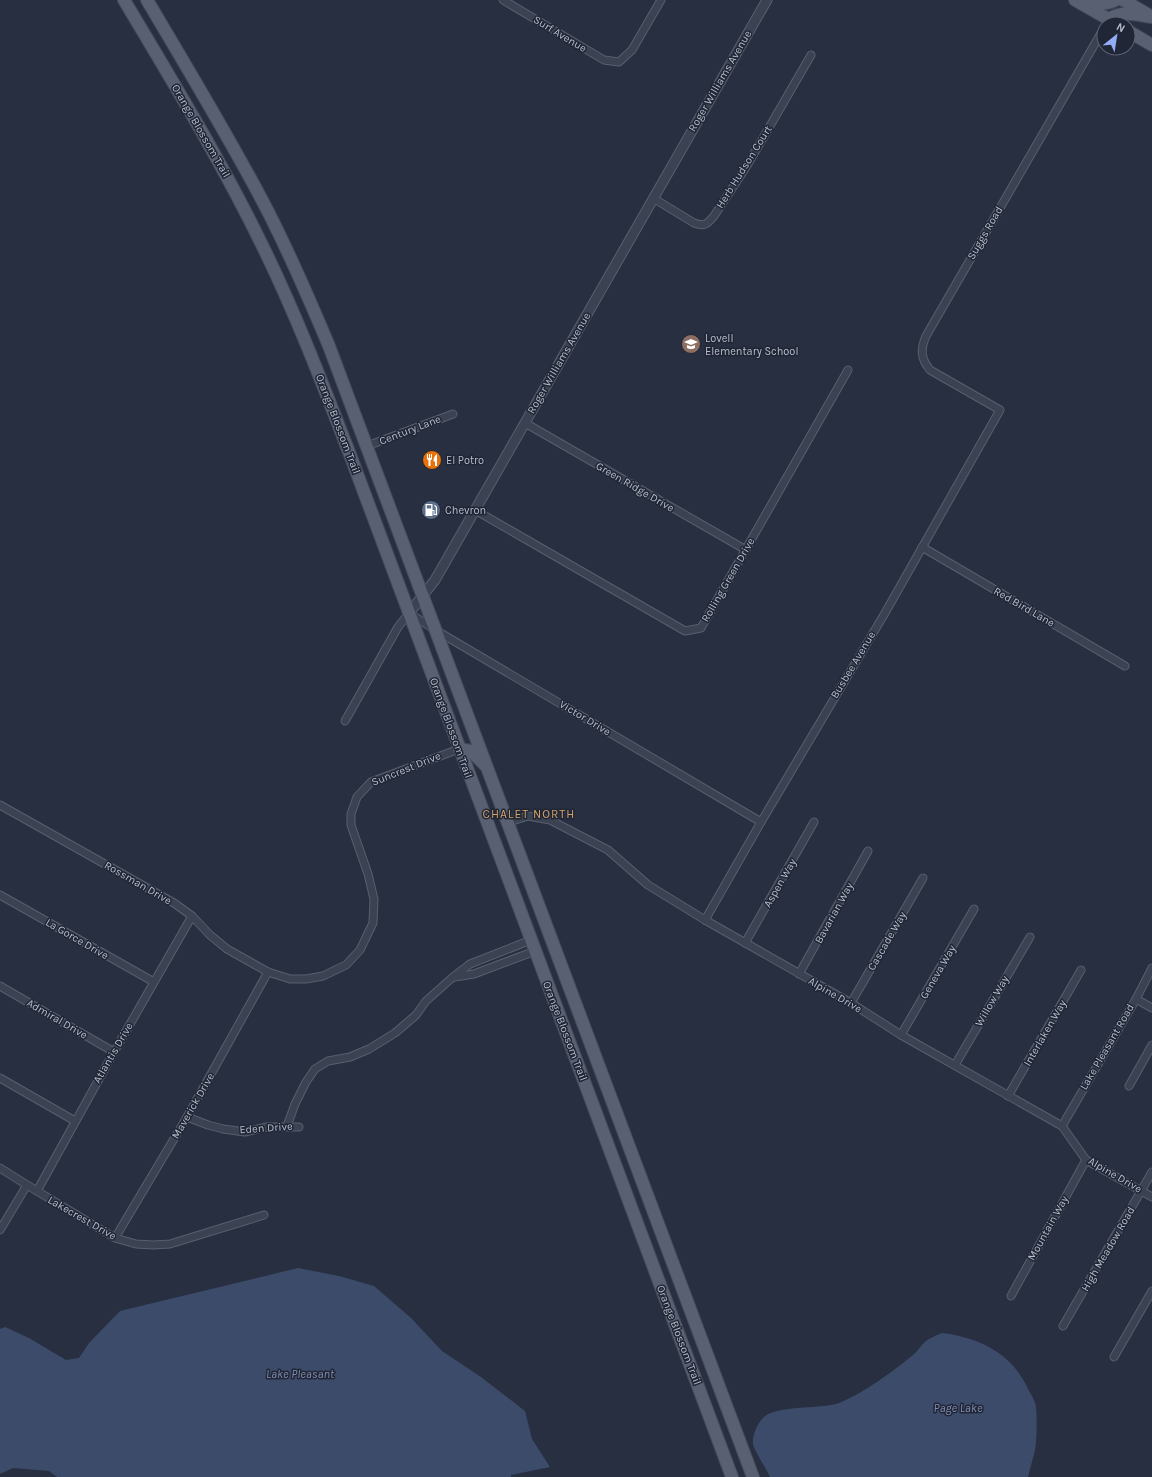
<svg xmlns="http://www.w3.org/2000/svg" width="1152" height="1477" font-family="Karla,sans-serif">
<rect width="100%" height="100%" fill="#272f41"/>
<g fill="#3d4b6a">
<polygon points="298,1268 339,1276 374,1286 411,1318 442,1351 481,1377 525,1411 532,1439 550,1467 511,1475 511,1477 57,1477 49,1471 13,1468 0,1474 0,1329 5,1327 29,1338 66,1360 79,1358 89,1343 120,1311"/>
<path d="M942,1333C981,1338 1013,1354 1029,1391C1032,1396 1036,1402 1036,1408C1037,1418 1037,1440 1035,1450C1033,1459 1030,1468 1028,1477H770C767,1470 754,1450 753,1444C752,1436 757,1425 762,1419C774,1404 820,1410 839,1403C864,1393 892,1372 913,1355C918,1351 921,1345 926,1341C930,1338 937,1335 942,1333Z"/>
</g>
<g fill="none" stroke-linecap="round" stroke-linejoin="round">
<defs>
<g id="minor">
<polyline points="503,0 604,60 619,62 632,50 661,0"/>
<path d="M653,198L694,223C705,227 707,224 714,216L748,164L811,55"/>
<polyline points="525,423 746,550"/>
<polyline points="367,446 453,414"/>
<polyline points="475,510 685,631 701,628 848,370"/>
<polyline points="922,547 1125,666"/>
<polyline points="345,721 398,627 409,613 437,631 761,822"/>
<polyline points="0,805 174,903 192,916 210,935 227,949 268,972 290,979 306,979 323,976 346,965 360,950 373,923 374,899 368,874 351,825 351,814 357,797 371,782 459,749"/>
<polyline points="509,822 528,816 550,820 608,850 648,885 705,920 851,1003 901,1035 1062,1126 1086,1160 1152,1197"/>
<polyline points="0,895 154,982"/>
<path d="M705,920L761,822L885,613L1000,410L930,370C921,359 920,350 926,336L1104,28"/>
<polyline points="745,943 814,822"/>
<polyline points="799,974 868,851"/>
<polyline points="455,977 474,974 535,951"/>
<polyline points="0,986 114,1052"/>
<polyline points="1136,999 1152,1008"/>
<polyline points="851,1003 923,878"/>
<polyline points="901,1035 974,909"/>
<polyline points="955,1065 1030,937"/>
<polyline points="0,1078 75,1121"/>
<polyline points="1129,1086 1152,1045"/>
<polyline points="1008,1096 1081,970"/>
<polyline points="187,1117 208,1125 223,1129 245,1132 267,1127 299,1127"/>
<polyline points="287,1126 295,1104 306,1082 315,1069 328,1061 350,1057 369,1049 395,1033 416,1015 426,1001 453,977 470,964 531,940"/>
<polyline points="1062,1126 1136,999 1152,968"/>
<polyline points="0,1168 27,1185 115,1238 136,1244 153,1245 170,1244 264,1215"/>
<polyline points="37,1191 114,1052 192,916"/>
<polyline points="0,1230 27,1185"/>
<polyline points="115,1238 187,1117 268,972"/>
<polyline points="1011,1296 1086,1160"/>
<polyline points="1063,1326 1152,1172"/>
<polyline points="1114,1357 1152,1291"/>
</g>
<polyline id="tertiary" points="409,613 435,580 767,0"/>
<g id="primary">
<path d="M124,0C173,82 223,164 265,251C297,317 323,385 349,452L732,1477"/>
<path d="M147,0C186,66 226,132 262,200C287,247 308,296 329,346L753,1477"/>
<polyline points="1075,0 1117,24"/>
<path d="M1084,0C1094,4 1106,5 1116,0"/>
<polyline points="1123,0 1147,14"/>
<path d="M1109,19C1124,10 1136,15 1152,17"/>
<polyline points="1128,31 1152,45"/>
<polyline points="459,749 471,751 485,765"/>
</g>
</defs>
<use href="#minor" stroke="#595f6e" stroke-width="9"/>
<use href="#tertiary" stroke="#595f6e" stroke-width="11"/>
<use href="#primary" stroke="#454a5a" stroke-width="14"/>
<use href="#minor" stroke="#3b4251" stroke-width="7"/>
<use href="#tertiary" stroke="#3b4251" stroke-width="9"/>
<use href="#primary" stroke="#596071" stroke-width="12"/>
</g>
<defs>
<symbol id="school-disc" viewBox="-11 -11 22 22"><circle r="9.5" fill="#8d6e63" stroke="#202636"/><path d="M0-5L7-2L0 1L-7-2ZM-4 1L0 2.5L4 1V4Q0 6-4 4Z" fill="#fff"/></symbol>
<symbol id="restaurant-disc" viewBox="-11 -11 22 22"><circle r="9.5" fill="#e8710a" stroke="#202636"/><path d="M-5-6h1v4h1v-4h1v4h1v-4h1v5L-1.5 .5V6h-2V.5L-5-1ZM5-6V6H3V1.5H1.5Q1.5-4 5-6Z" fill="#fff"/></symbol>
<symbol id="fuel-disc" viewBox="-11 -11 22 22"><circle r="9.5" fill="#5c6f8a" stroke="#202636"/><path d="M-5.5-6h7V0h2V4h1.3V-2.5L3-4.5l.8-.8L6-3V5H2.5V1h-1V6h-7ZM-4.2-4.7v3.2H.2V-4.7Z" fill="#fff"/></symbol>
</defs>
<g fill-rule="evenodd">
<use href="#school-disc" x="680" y="333" width="22" height="22"/>
<use href="#restaurant-disc" x="421" y="449" width="22" height="22"/>
<use href="#fuel-disc" x="420" y="499" width="22" height="22"/>
</g>
<g text-anchor="middle" dominant-baseline="central" stroke-width="3" stroke-linejoin="round" paint-order="stroke">
<g font-size="11" fill="#b8bdcb" stroke="#202636">
<text transform="translate(560 34) rotate(31)">Surf Avenue</text>
<text transform="translate(720 81) rotate(-60)">Roger Williams Avenue</text>
<text transform="translate(201 131) rotate(60)">Orange Blossom Trail</text>
<text transform="translate(744 167) rotate(-58)">Herb Hudson Court</text>
<text transform="translate(985 233) rotate(-60)">Suggs Road</text>
<text transform="translate(559 363) rotate(-60)">Roger Williams Avenue</text>
<text transform="translate(338 424) rotate(69)">Orange Blossom Trail</text>
<text transform="translate(410 430) rotate(-21)">Century Lane</text>
<text transform="translate(635 487) rotate(30)">Green Ridge Drive</text>
<text transform="translate(728 580) rotate(-60)">Rolling Green Drive</text>
<text transform="translate(1024 607) rotate(30)">Red Bird Lane</text>
<text transform="translate(853 665) rotate(-59)">Busbee Avenue</text>
<text transform="translate(585 718) rotate(31)">Victor Drive</text>
<text transform="translate(451 728) rotate(70)">Orange Blossom Trail</text>
<text transform="translate(406 769) rotate(-22)">Suncrest Drive</text>
<text transform="translate(138 883) rotate(30)">Rossman Drive</text>
<text transform="translate(780 883) rotate(-60)">Aspen Way</text>
<text transform="translate(834 913) rotate(-61)">Bavarian Way</text>
<text transform="translate(77 939) rotate(30)">La Gorce Drive</text>
<text transform="translate(887 941) rotate(-60)">Cascade Way</text>
<text transform="translate(938 972) rotate(-60)">Geneva Way</text>
<text transform="translate(835 995) rotate(30)">Alpine Drive</text>
<text transform="translate(992 1001) rotate(-60)">Willow Way</text>
<text transform="translate(57 1019) rotate(30)">Admiral Drive</text>
<text transform="translate(565 1031) rotate(69)">Orange Blossom Trail</text>
<text transform="translate(1045 1033) rotate(-60)">Interlaken Way</text>
<text transform="translate(1107 1047) rotate(-60)">Lake Pleasant Road</text>
<text transform="translate(113 1053) rotate(-60)">Atlantis Drive</text>
<text transform="translate(193 1106) rotate(-60)">Maverick Drive</text>
<text transform="translate(266 1128) rotate(-4)">Eden Drive</text>
<text transform="translate(1115 1175) rotate(30)">Alpine Drive</text>
<text transform="translate(82 1218) rotate(30)">Lakecrest Drive</text>
<text transform="translate(1048 1228) rotate(-61)">Mountain Way</text>
<text transform="translate(1108 1249) rotate(-60)">High Meadow Road</text>
<text transform="translate(679 1335) rotate(69)">Orange Blossom Trail</text>
</g>
<g font-size="11" fill="#b8bdcb" stroke="#202636" text-anchor="start">
<text x="705" y="338">Lovell<tspan x="705" dy="13">Elementary School</tspan></text>
<text x="446" y="460">El Potro</text>
<text x="445" y="510">Chevron</text>
</g>
<g font-size="12" letter-spacing="1" fill="#d4a46a" stroke="#202636">
<text x="529" y="814">CHALET NORTH</text>
</g>
<g font-size="12" font-style="italic" fill="#808fb2" stroke="#202636">
<text x="300" y="1374">Lake Pleasant</text>
<text x="958" y="1408">Page Lake</text>
</g>
</g>
<g transform="translate(1116 36) rotate(30)"><circle r="19" fill="#202636" stroke="#5d6272"/>
<path d="M0-3L7 15L0 10L-7 15Z" fill="#92adf6"/>
<text y="-6" font-size="11" font-weight="bold" text-anchor="middle" fill="#b8bdcb">N</text>
</g>
</svg>
